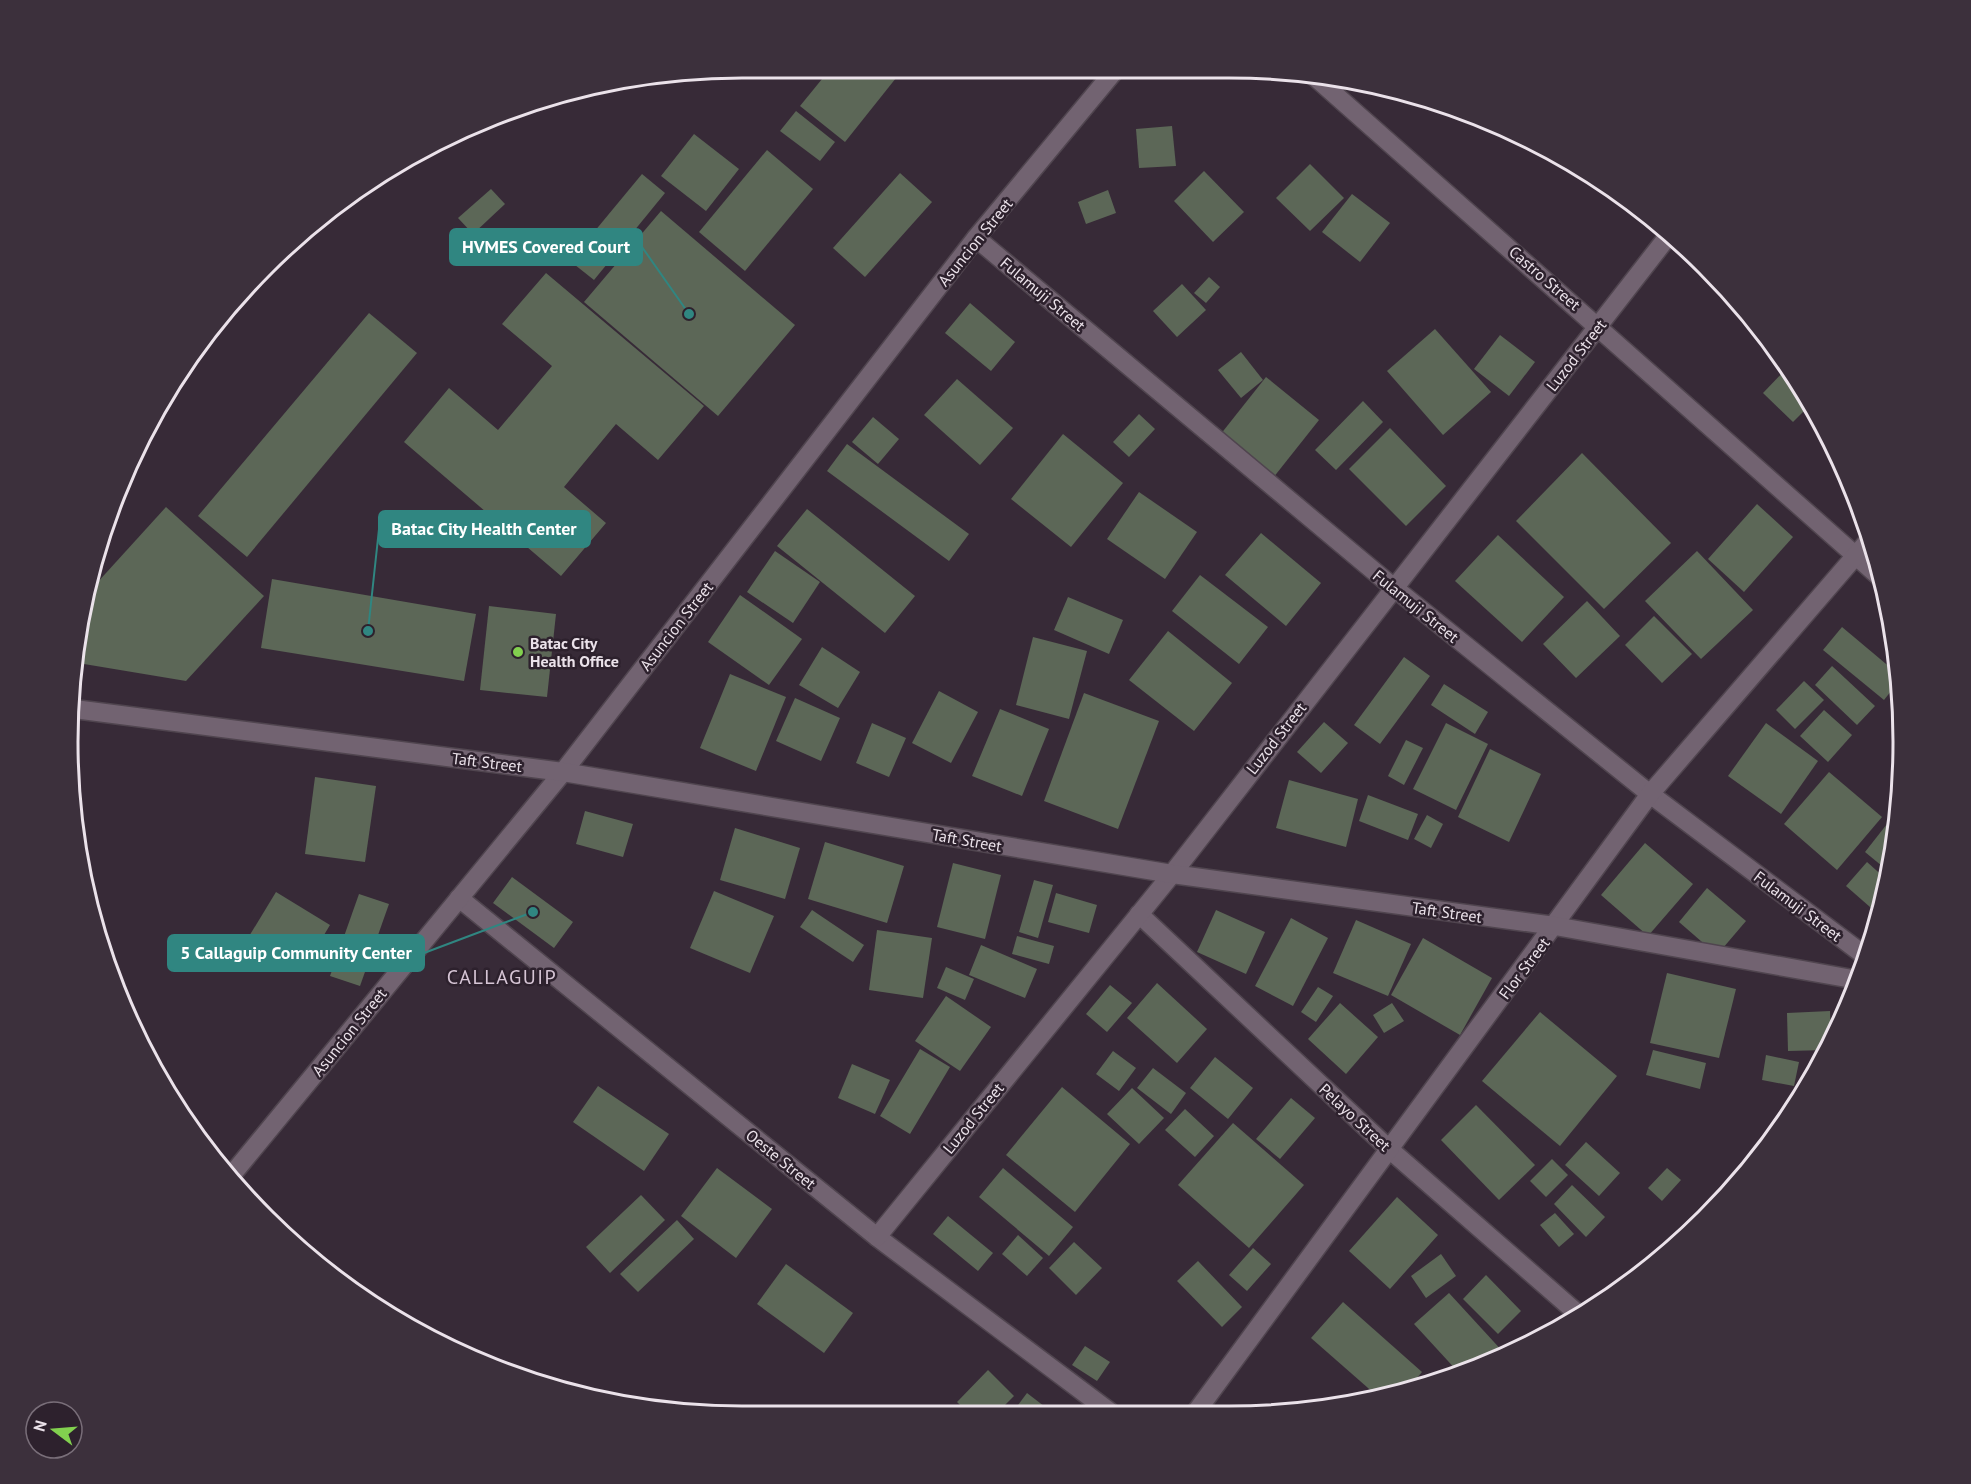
<svg xmlns="http://www.w3.org/2000/svg" width="1971" height="1484" font-family="'PT Sans',sans-serif">
<rect width="100%" height="100%" fill="#372a37"/>
<g fill="#5c6757">
<polygon points="831,68 904,68 845,142 800,106"/>
<polygon points="796,111 835,142 820,161 780,131"/>
<polygon points="1172,126 1176,166 1139,168 1136,129"/>
<polygon points="694,134 739,169 706,211 661,176"/>
<polygon points="767,150 813,189 745,271 699,232"/>
<polygon points="1310,164 1344,198 1310,231 1276,198"/>
<polygon points="1204,171 1244,212 1213,242 1174,201"/>
<polygon points="900,173 932,202 865,277 833,248"/>
<polygon points="642,174 665,193 594,280 570,261"/>
<polygon points="491,189 505,204 473,234 458,218"/>
<polygon points="1108,190 1116,213 1086,224 1078,202"/>
<polygon points="1352,194 1390,223 1360,262 1322,232"/>
<polygon points="661,211 795,325 718,416 584,302"/>
<polygon points="546,273 704,406 658,460 616,424 564,487 606,523 561,576 404,442 449,388 498,430 552,366 502,324"/>
<polygon points="1209,277 1220,287 1206,303 1194,293"/>
<polygon points="1182,284 1206,310 1177,337 1153,311"/>
<polygon points="970,303 1015,342 991,371 945,333"/>
<polygon points="369,313 417,353 247,557 198,516"/>
<polygon points="1435,329 1491,392 1443,435 1387,371"/>
<polygon points="1500,335 1535,362 1509,396 1474,369"/>
<polygon points="1241,352 1263,380 1241,398 1218,370"/>
<polygon points="1787,368 1810,405 1793,422 1763,393"/>
<polygon points="1266,377 1319,420 1273,478 1220,435"/>
<polygon points="957,379 1013,428 980,465 924,415"/>
<polygon points="1363,401 1383,422 1336,470 1315,450"/>
<polygon points="1139,414 1155,429 1129,457 1113,442"/>
<polygon points="873,417 899,439 878,464 852,442"/>
<polygon points="1390,428 1446,486 1406,526 1349,469"/>
<polygon points="1063,434 1123,483 1071,547 1011,499"/>
<polygon points="1833,442 1834,444 1843,467 1825,453"/>
<polygon points="847,444 969,534 949,561 827,471"/>
<polygon points="1582,453 1671,543 1604,609 1516,521"/>
<polygon points="1139,492 1197,532 1165,579 1107,539"/>
<polygon points="1757,504 1793,537 1744,592 1708,559"/>
<polygon points="166,507 264,596 186,681 78,663 80,611 86,595"/>
<polygon points="807,509 915,596 885,633 777,546"/>
<polygon points="1261,533 1321,583 1286,626 1225,575"/>
<polygon points="1498,535 1564,597 1522,642 1455,581"/>
<polygon points="775,551 820,582 793,623 747,592"/>
<polygon points="1697,551 1753,610 1701,659 1645,601"/>
<polygon points="1200,575 1268,627 1239,664 1172,611"/>
<polygon points="272,579 476,614 464,681 261,648"/>
<polygon points="740,595 802,639 769,685 708,642"/>
<polygon points="1068,597 1123,620 1109,654 1054,630"/>
<polygon points="1587,601 1620,636 1576,678 1543,644"/>
<polygon points="489,606 556,614 547,697 480,690"/>
<polygon points="1654,616 1692,654 1662,683 1625,645"/>
<polygon points="1842,627 1898,674 1899,681 1884,700 1823,650"/>
<polygon points="1168,631 1232,683 1194,731 1129,680"/>
<polygon points="1033,637 1087,651 1069,719 1016,705"/>
<polygon points="822,647 860,672 838,708 799,685"/>
<polygon points="1404,657 1430,676 1380,744 1354,725"/>
<polygon points="1832,666 1875,706 1857,725 1815,685"/>
<polygon points="730,674 786,697 756,771 700,748"/>
<polygon points="1804,681 1824,700 1795,729 1776,710"/>
<polygon points="1444,684 1488,712 1475,734 1431,705"/>
<polygon points="939,691 978,712 951,763 912,743"/>
<polygon points="1084,693 1159,721 1118,829 1044,801"/>
<polygon points="1901,693 1902,698 1902,707 1895,700"/>
<polygon points="795,698 840,718 821,761 776,741"/>
<polygon points="1000,709 1049,729 1022,796 972,776"/>
<polygon points="1824,710 1852,735 1828,762 1800,736"/>
<polygon points="1324,722 1348,743 1321,773 1297,752"/>
<polygon points="872,723 906,738 889,777 856,763"/>
<polygon points="1446,723 1488,744 1456,810 1413,789"/>
<polygon points="1766,723 1818,761 1781,814 1728,776"/>
<polygon points="1406,740 1423,748 1404,785 1388,776"/>
<polygon points="1490,749 1541,774 1509,842 1458,817"/>
<polygon points="1829,772 1882,817 1837,870 1784,824"/>
<polygon points="315,777 376,786 365,862 305,854"/>
<polygon points="1289,780 1358,799 1346,847 1276,828"/>
<polygon points="1368,795 1418,814 1408,840 1359,821"/>
<polygon points="1898,810 1898,830 1888,871 1865,852"/>
<polygon points="585,811 633,824 623,857 576,844"/>
<polygon points="1427,815 1443,824 1431,848 1414,839"/>
<polygon points="735,828 800,848 785,899 720,880"/>
<polygon points="825,842 904,866 887,923 808,899"/>
<polygon points="1645,843 1693,884 1648,936 1601,895"/>
<polygon points="1867,862 1886,879 1878,914 1846,886"/>
<polygon points="953,863 1001,875 985,939 937,927"/>
<polygon points="512,877 573,922 554,948 493,903"/>
<polygon points="1034,880 1053,885 1038,938 1019,932"/>
<polygon points="1707,888 1746,921 1717,955 1679,922"/>
<polygon points="714,891 774,916 750,973 690,948"/>
<polygon points="276,892 330,925 303,970 248,938"/>
<polygon points="1056,893 1097,905 1089,933 1048,922"/>
<polygon points="359,894 389,904 360,986 330,976"/>
<polygon points="812,910 864,945 853,962 800,927"/>
<polygon points="1216,910 1265,932 1246,974 1197,952"/>
<polygon points="1291,918 1328,938 1293,1006 1255,986"/>
<polygon points="1356,920 1411,944 1388,996 1333,973"/>
<polygon points="877,930 932,938 923,998 869,990"/>
<polygon points="1017,936 1054,946 1049,964 1012,954"/>
<polygon points="1423,938 1492,978 1460,1035 1391,995"/>
<polygon points="981,945 1037,969 1025,998 969,975"/>
<polygon points="946,967 974,979 965,1000 937,988"/>
<polygon points="1667,973 1736,989 1719,1058 1650,1043"/>
<polygon points="1157,983 1207,1029 1177,1063 1127,1018"/>
<polygon points="1110,985 1132,1003 1107,1032 1086,1014"/>
<polygon points="1318,987 1333,996 1316,1022 1301,1012"/>
<polygon points="946,996 991,1027 960,1071 915,1041"/>
<polygon points="1340,1003 1378,1037 1346,1074 1308,1039"/>
<polygon points="1392,1003 1404,1021 1384,1033 1373,1015"/>
<polygon points="1830,1011 1831,1039 1827,1050 1788,1051 1787,1013"/>
<polygon points="1540,1012 1617,1076 1560,1146 1482,1081"/>
<polygon points="920,1049 950,1067 910,1134 880,1116"/>
<polygon points="1653,1050 1706,1063 1700,1089 1646,1075"/>
<polygon points="1113,1051 1136,1068 1119,1091 1096,1074"/>
<polygon points="1766,1055 1799,1062 1794,1086 1762,1080"/>
<polygon points="1215,1057 1253,1088 1228,1119 1190,1088"/>
<polygon points="852,1064 890,1080 875,1114 838,1098"/>
<polygon points="1153,1068 1186,1093 1171,1114 1137,1088"/>
<polygon points="598,1086 669,1134 644,1171 573,1122"/>
<polygon points="1062,1087 1130,1144 1075,1212 1006,1155"/>
<polygon points="1132,1088 1164,1118 1139,1144 1107,1114"/>
<polygon points="1291,1098 1315,1118 1280,1159 1256,1139"/>
<polygon points="1476,1105 1535,1165 1499,1200 1441,1140"/>
<polygon points="1185,1109 1214,1136 1195,1157 1165,1130"/>
<polygon points="1233,1123 1304,1185 1249,1248 1178,1185"/>
<polygon points="1586,1142 1620,1173 1599,1196 1565,1165"/>
<polygon points="1552,1159 1568,1175 1546,1197 1530,1181"/>
<polygon points="717,1168 772,1209 736,1258 681,1216"/>
<polygon points="1003,1168 1073,1227 1049,1256 979,1197"/>
<polygon points="1667,1168 1681,1180 1662,1201 1648,1188"/>
<polygon points="1572,1185 1605,1217 1586,1237 1554,1204"/>
<polygon points="641,1195 665,1220 610,1273 586,1247"/>
<polygon points="1397,1197 1438,1235 1390,1289 1349,1251"/>
<polygon points="1555,1213 1574,1234 1559,1247 1540,1225"/>
<polygon points="948,1216 993,1253 978,1271 933,1234"/>
<polygon points="677,1220 694,1239 638,1292 620,1274"/>
<polygon points="1018,1235 1043,1258 1027,1276 1002,1254"/>
<polygon points="1074,1242 1102,1268 1076,1295 1049,1268"/>
<polygon points="1253,1248 1271,1264 1247,1291 1229,1275"/>
<polygon points="1441,1254 1456,1276 1426,1298 1411,1276"/>
<polygon points="1198,1261 1242,1307 1222,1327 1177,1281"/>
<polygon points="786,1264 853,1313 824,1353 757,1304"/>
<polygon points="1486,1275 1521,1311 1498,1334 1463,1299"/>
<polygon points="1449,1293 1505,1354 1502,1357 1487,1365 1459,1373 1414,1324"/>
<polygon points="1343,1302 1422,1372 1410,1386 1376,1395 1311,1338"/>
<polygon points="1085,1346 1110,1362 1097,1381 1072,1365"/>
<polygon points="988,1370 1014,1396 997,1413 968,1413 957,1402"/>
<polygon points="1027,1393 1053,1413 1012,1413"/>
</g>
<g fill="none" stroke-linecap="round" stroke-linejoin="round">
<defs>
<g id="minor">
<polyline points="1314,76 1882,579"/>
<polyline points="976,238 1393,587 1650,794 1868,958"/>
<polyline points="459,898 877,1237 1110,1412"/>
<polyline points="1139,914 1388,1148 1577,1313"/>
<polyline points="230,1177 563,772 976,238 1116,69"/>
<polyline points="877,1237 1172,874 1669,235"/>
<polyline points="1196,1412 1650,794 1870,539"/>
</g>
<polyline id="tertiary" points="74,709 563,772 1172,874 1555,926 1858,980"/>
</defs>
<use href="#minor" stroke="#50454f" stroke-width="21"/>
<use href="#tertiary" stroke="#50454f" stroke-width="21"/>
<use href="#minor" stroke="#726371" stroke-width="18"/>
<use href="#tertiary" stroke="#726371" stroke-width="18"/>
</g>
<circle fill="#82d04f" stroke="#2d212d" stroke-width="2" cx="518" cy="652" r="6"/>
<g text-anchor="middle" dominant-baseline="central" stroke-width="5" stroke-linejoin="round" paint-order="stroke">
<g font-size="16" fill="#ebe2ea" stroke="#2d212d">
<text transform="translate(975 242) rotate(-51)">Asuncion Street</text>
<text transform="translate(1545 278) rotate(41)">Castro Street</text>
<text transform="translate(1043 294) rotate(40)">Fulamuji Street</text>
<text transform="translate(1576 355) rotate(-52)">Luzod Street</text>
<text transform="translate(1416 606) rotate(39)">Fulamuji Street</text>
<text transform="translate(676 626) rotate(-52)">Asuncion Street</text>
<text transform="translate(1276 738) rotate(-52)">Luzod Street</text>
<text transform="translate(487 762) rotate(7)">Taft Street</text>
<text transform="translate(967 840) rotate(10)">Taft Street</text>
<text transform="translate(1798 906) rotate(37)">Fulamuji Street</text>
<text transform="translate(1447 912) rotate(8)">Taft Street</text>
<text transform="translate(1524 968) rotate(-53)">Flor Street</text>
<text transform="translate(349 1032) rotate(-51)">Asuncion Street</text>
<text transform="translate(1355 1117) rotate(43)">Pelayo Street</text>
<text transform="translate(973 1118) rotate(-51)">Luzod Street</text>
<text transform="translate(781 1159) rotate(39)">Oeste Street</text>
</g>
<g font-size="16" font-weight="bold" fill="#ebe2ea" stroke="#2d212d" text-anchor="start">
<text x="530" y="643">Batac City<tspan x="530" dy="18">Health Office</tspan></text>
</g>
<g font-size="20" letter-spacing="1.5" fill="#d6c5d5" stroke="#2d212d">
<text x="502" y="977">CALLAGUIP</text>
</g>
</g>
<path d="M0 0H1971V1484H0ZM742 78H1229A664 664 0 0 1 1893 742V742A664 664 0 0 1 1229 1406H742A664 664 0 0 1 78 742V742A664 664 0 0 1 742 78Z" fill="#3c303c" fill-rule="evenodd"/>
<path fill="none" stroke="#ebe2ea" stroke-width="3" d="M742 78H1229A664 664 0 0 1 1893 742V742A664 664 0 0 1 1229 1406H742A664 664 0 0 1 78 742V742A664 664 0 0 1 742 78Z"/>
<path fill="none" stroke="#308681" stroke-width="2" d="M689 314L642 247M368 631L379 529M533 912L424 953"/>
<g fill="#308681" stroke="#2d212d" stroke-width="2">
<circle cx="689" cy="314" r="6"/>
<circle cx="368" cy="631" r="6"/>
<circle cx="533" cy="912" r="6"/>
</g>
<g fill="#308681" stroke="#308681" stroke-width="2">
<rect x="450" y="229" width="192" height="36" rx="6"/>
<rect x="379" y="511" width="211" height="36" rx="6"/>
<rect x="168" y="935" width="256" height="36" rx="6"/>
</g>
<g font-size="18" text-anchor="middle" font-weight="bold" fill="#fff">
<text x="546" y="253">HVMES Covered Court</text>
<text x="484" y="535">Batac City Health Center</text>
<text x="296" y="959">5 Callaguip Community Center</text>
</g>
<g transform="translate(54 1430) rotate(286)"><circle r="28" fill="#2d212d" stroke="#796e79" stroke-width="1.5"/>
<path d="M0-4.5L10 22L0 15L-10 22Z" fill="#82d04f"/>
<text y="-9" font-size="16" font-weight="bold" text-anchor="middle" fill="#ebe2ea">N</text>
</g>
</svg>
